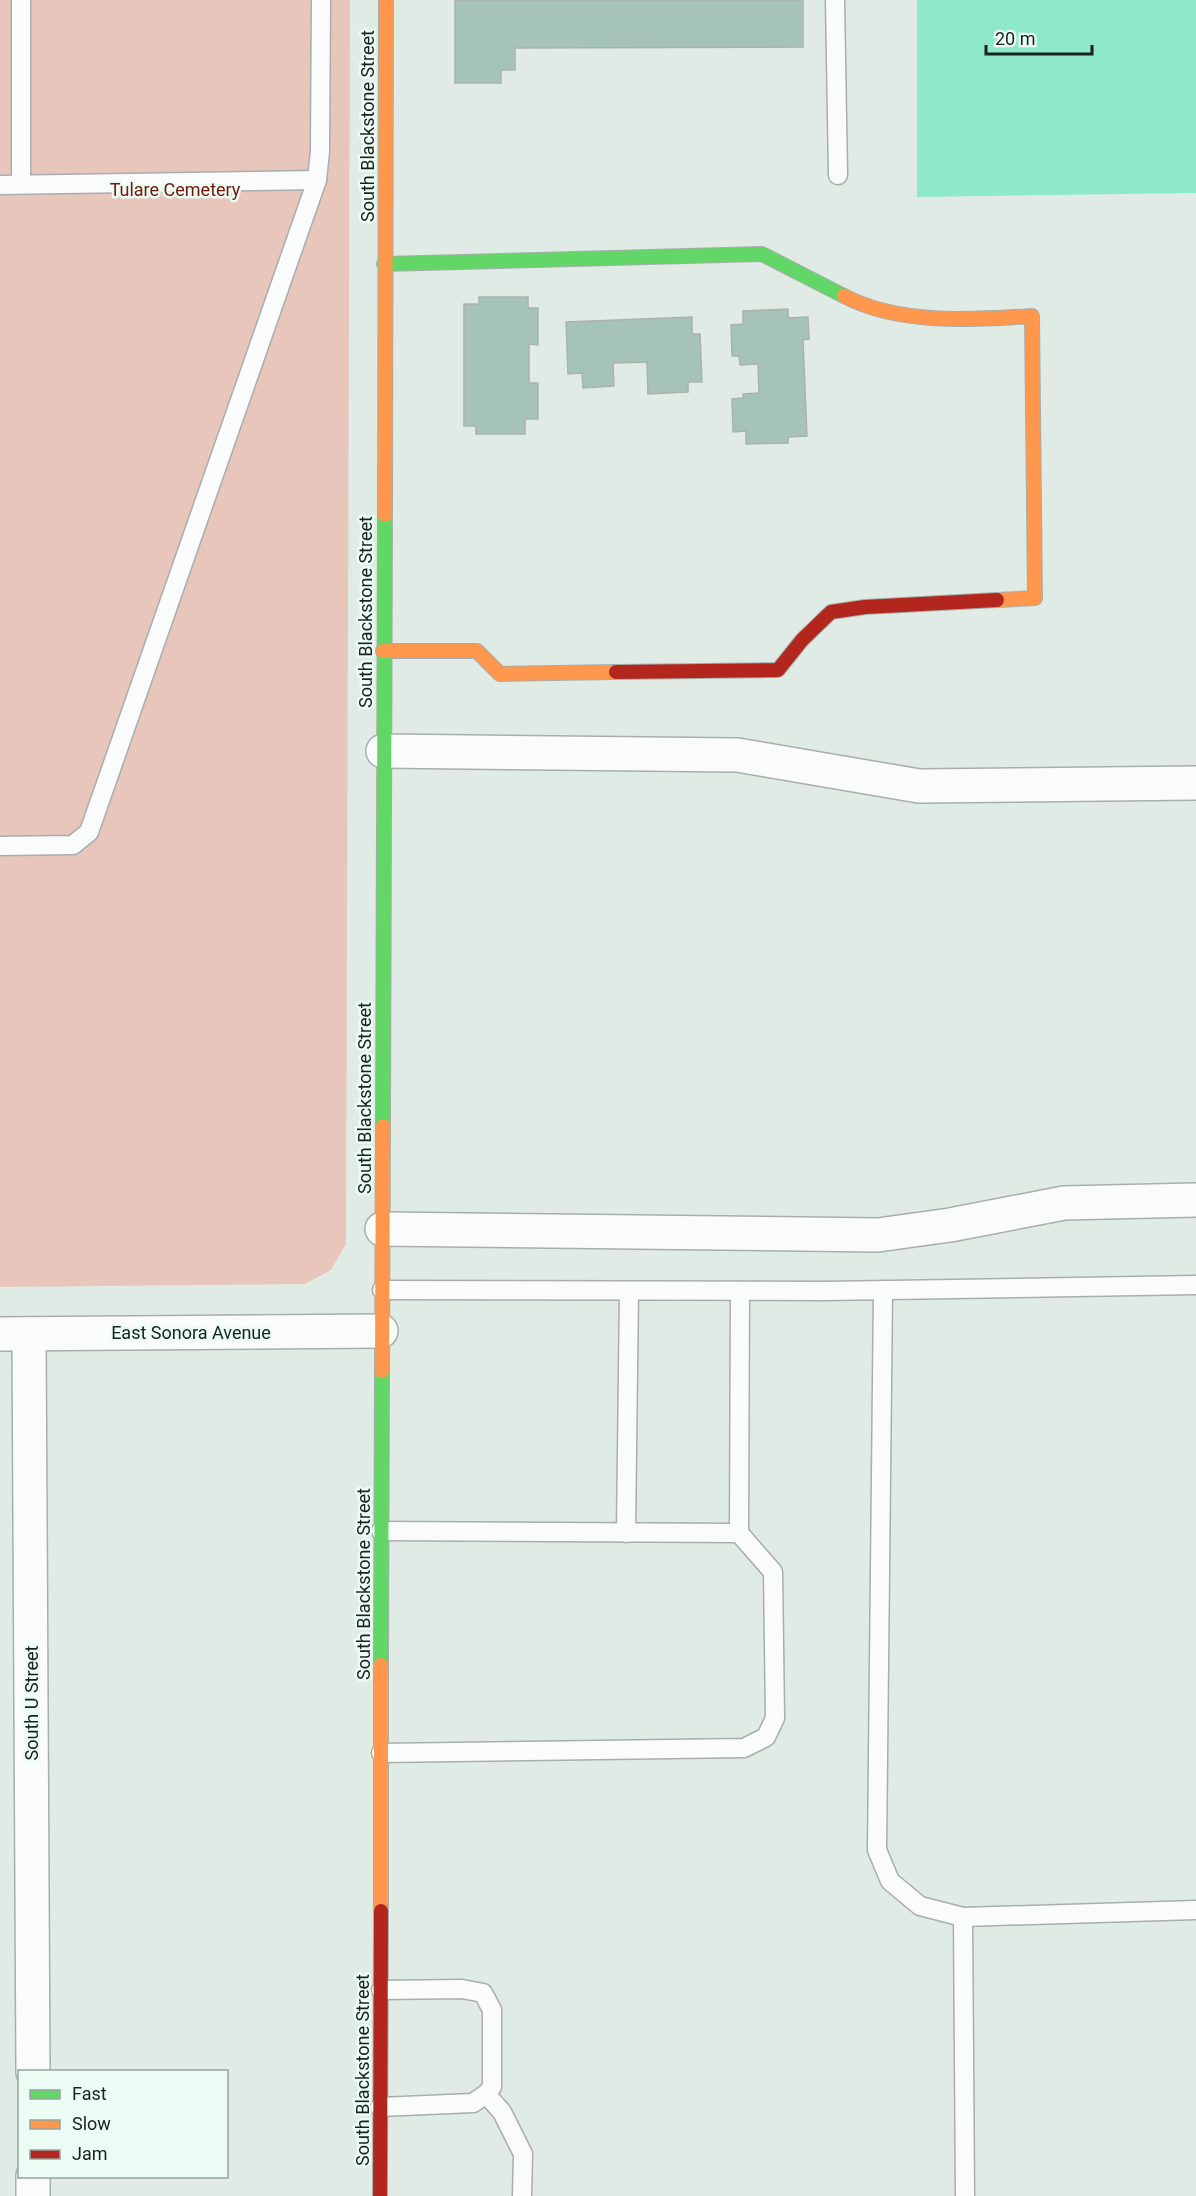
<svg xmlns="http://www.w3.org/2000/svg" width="1196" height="2196" font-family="Roboto,sans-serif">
<rect width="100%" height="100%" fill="#e1ebe6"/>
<polygon fill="#e8c6bb" points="0,0 350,0 346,1244 331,1270 305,1284 0,1287"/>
<polygon fill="#8ee9c9" points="917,0 1196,0 1196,193 917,197"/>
<g fill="#a6c3b9" stroke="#abb2ae" stroke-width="1.5">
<polygon points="455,0 803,0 803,47 515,48 515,70 501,70 501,83 455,83"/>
<polygon points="479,297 528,297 528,308 538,308 538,345 529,344 529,383 538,383 538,419 525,419 525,434 476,434 476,426 464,426 464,304 479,304"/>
<polygon points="788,309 788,318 808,317 809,339 803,340 807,436 788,437 788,443 746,444 746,431 733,432 732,399 743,398 743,394 759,393 758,364 740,365 739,356 732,356 731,325 743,324 743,311"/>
<polygon points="692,317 692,334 700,334 702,382 688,382 688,392 648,394 647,362 613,363 614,386 583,388 582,373 568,374 566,322"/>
</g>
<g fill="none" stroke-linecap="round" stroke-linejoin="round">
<defs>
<g id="lane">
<polyline points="21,0 21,184"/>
<polyline points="835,0 838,175"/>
<polyline points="0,185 317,180"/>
<polyline points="0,846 73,845 89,832 317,180 320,151 321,0"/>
<polyline points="382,1290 826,1291 1196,1285"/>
<polyline points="883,1290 877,1850 890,1881 920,1906 963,1917"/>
<polyline points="626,1533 629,1291"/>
<polyline points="739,1533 740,1291"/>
<polyline points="381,1753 744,1748 766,1737 775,1718 773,1572 739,1533 381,1531"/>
<polyline points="486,2094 502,2112 523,2154 522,2196"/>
<polyline points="380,2107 473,2103 486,2094 492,2087 492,2010 483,1993 462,1989 381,1990"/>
<polyline points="965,2196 963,1917 1196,1910"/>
</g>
<g id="street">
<polyline points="383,751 737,755 919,786 1196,783"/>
<polyline points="382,1229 878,1235 950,1225 1064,1203 1196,1200"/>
<polyline points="0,1334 381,1331"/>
<polyline points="29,1334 33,2072"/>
<polyline points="33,2176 33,2196"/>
</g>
<g id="fast">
<polyline points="384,264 762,254 844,296"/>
<polyline points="383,1126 385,515"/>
<polyline points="381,1665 382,1371"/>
</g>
<g id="slow">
<path d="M844,296C900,325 970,320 1032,316L1035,598L997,600"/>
<polyline points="385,515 386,0"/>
<polyline points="383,651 477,651 500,674 616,672"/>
<polyline points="382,1371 383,1126"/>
<polyline points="381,1911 381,1665"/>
</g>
<g id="jam">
<polyline points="616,672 778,670 802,640 831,612 865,607 997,600"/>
<polyline points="380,2196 381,1911"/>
</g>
</defs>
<use href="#lane" stroke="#a7aeab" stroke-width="21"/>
<use href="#street" stroke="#a7aeab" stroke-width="36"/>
<use href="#fast" stroke="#a7aeab" stroke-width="16"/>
<use href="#slow" stroke="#a7aeab" stroke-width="16"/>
<use href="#jam" stroke="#a7aeab" stroke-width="16"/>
<use href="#lane" stroke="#fafcfb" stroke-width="18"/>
<use href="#street" stroke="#fafcfb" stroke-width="33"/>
<use href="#fast" stroke="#63d668" stroke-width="14"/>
<use href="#slow" stroke="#ff974d" stroke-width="14"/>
<use href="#jam" stroke="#b3261e" stroke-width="14"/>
</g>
<g text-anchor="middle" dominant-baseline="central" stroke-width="5" stroke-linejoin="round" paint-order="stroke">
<g font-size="18" fill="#1a211e" stroke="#eafcf4">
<text transform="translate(367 126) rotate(-90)">South Blackstone Street</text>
<text transform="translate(365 612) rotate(-90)">South Blackstone Street</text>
<text transform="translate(364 1098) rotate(-90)">South Blackstone Street</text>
<text x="191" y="1332">East Sonora Avenue</text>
<text transform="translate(363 1584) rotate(-90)">South Blackstone Street</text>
<text transform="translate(31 1703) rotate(-90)">South U Street</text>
<text transform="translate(362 2070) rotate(-90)">South Blackstone Street</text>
</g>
<g font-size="18" fill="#721709" stroke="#eafcf4">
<text x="175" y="189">Tulare Cemetery</text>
</g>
</g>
<rect x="18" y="2070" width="210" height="108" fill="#eafcf4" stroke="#97a49e" stroke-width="1.5"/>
<rect x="30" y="2090" width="30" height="9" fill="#63d668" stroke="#97a49e" stroke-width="1.5"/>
<text x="72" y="2100" font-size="18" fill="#1a211e">Fast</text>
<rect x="30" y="2120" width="30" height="9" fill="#ff974d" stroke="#97a49e" stroke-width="1.5"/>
<text x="72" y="2130" font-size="18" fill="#1a211e">Slow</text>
<rect x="30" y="2150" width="30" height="9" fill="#b3261e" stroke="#97a49e" stroke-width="1.5"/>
<text x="72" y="2160" font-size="18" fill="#1a211e">Jam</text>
<path d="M986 45v9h106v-9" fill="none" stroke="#1a211e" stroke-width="3"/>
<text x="995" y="45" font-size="18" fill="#1a211e" stroke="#eafcf4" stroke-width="4.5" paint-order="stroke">20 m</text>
</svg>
